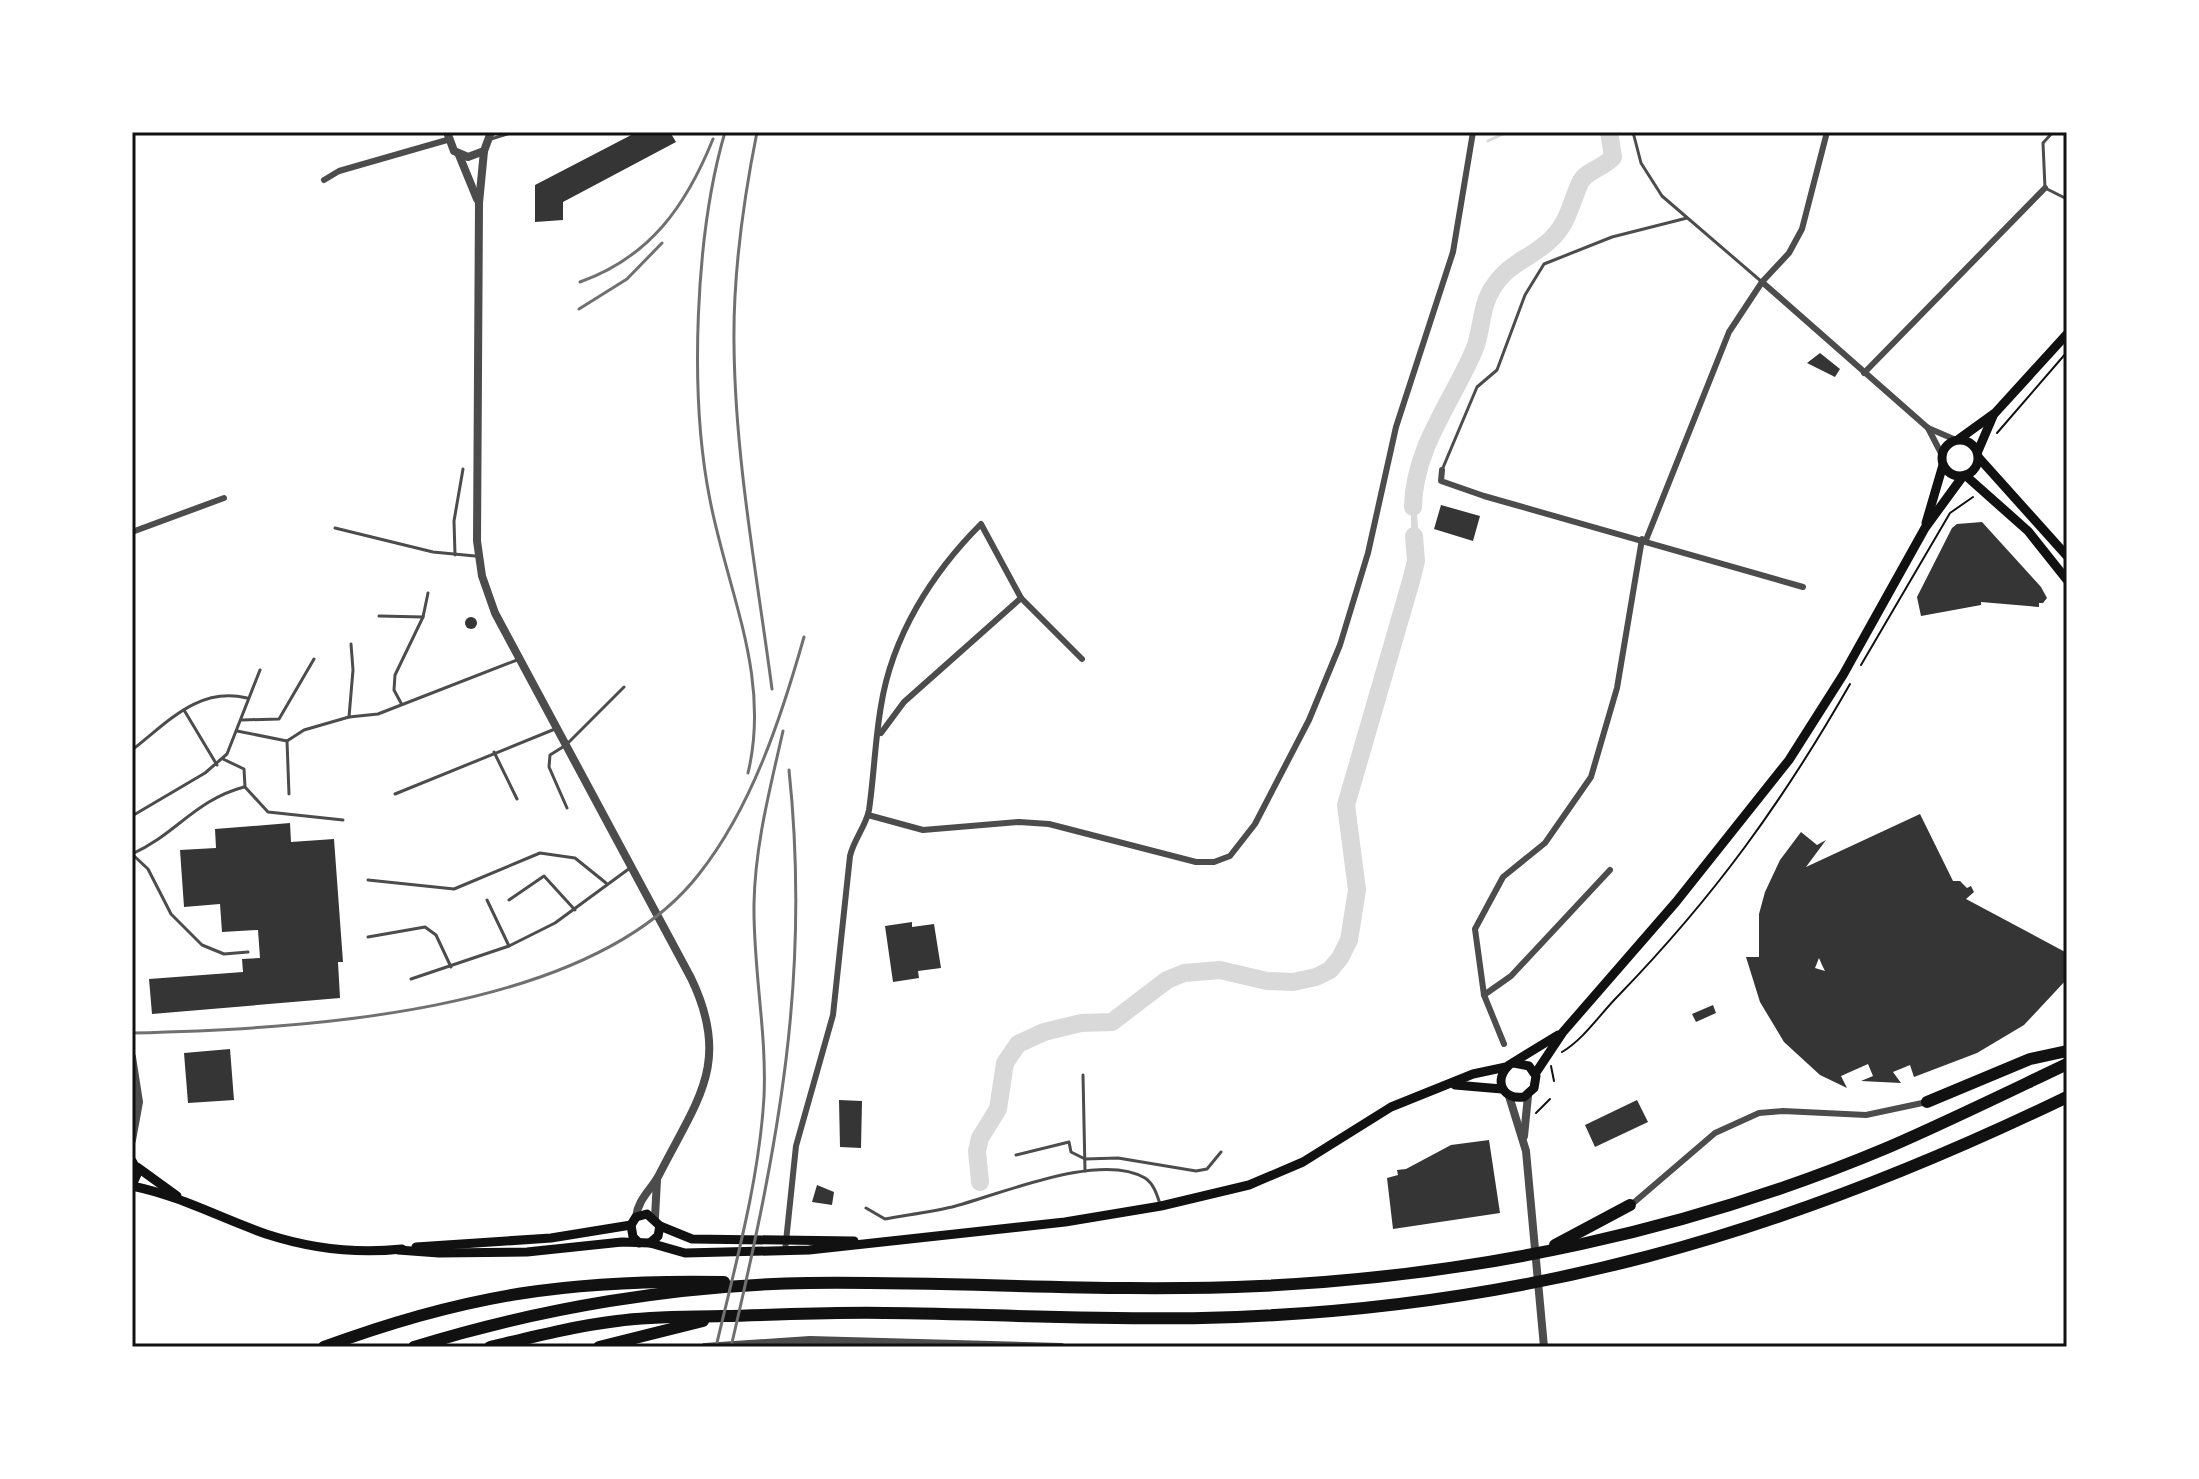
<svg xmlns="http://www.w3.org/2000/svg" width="2199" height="1479" font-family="'Golos Text',sans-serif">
<rect width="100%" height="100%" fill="#fff"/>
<polygon fill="#d9d9d9" points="1410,481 1419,483 1417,515 1421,561 1412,560"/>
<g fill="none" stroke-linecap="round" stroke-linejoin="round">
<polyline stroke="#d9d9d9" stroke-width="3" points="1488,141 1507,132"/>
<g stroke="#d9d9d9" stroke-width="18">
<path d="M1413,507C1414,447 1453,401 1475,348C1482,329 1481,306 1492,289C1508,263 1529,259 1548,242C1568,225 1570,205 1580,183C1585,171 1604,168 1613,157L1609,132"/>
<polyline points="980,1182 977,1151 980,1138 998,1109 1005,1063 1018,1044 1044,1032 1081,1023 1112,1022 1167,980 1184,973 1220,970 1267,981 1293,982 1316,977 1330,970 1340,958 1349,940 1357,890 1346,805 1411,581 1416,561 1414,536"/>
</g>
</g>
<g fill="#353535" fill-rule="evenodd">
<polygon points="637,132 670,132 676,142 563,202 563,220 535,222 535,185"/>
<polygon points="1820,353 1840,369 1835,377 1807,363"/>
<polygon points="1441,505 1480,516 1473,541 1434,529"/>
<polygon points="1982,522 2041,587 2047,598 2043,603 2039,603 2039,607 1981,602 1981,605 1921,616 1917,597 1952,528 1957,524"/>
<circle cx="471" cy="623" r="6"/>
<path d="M1920,814L1953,881H1960L1967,888L1971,886L1974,892L1966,899L2067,953V979L2024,1025L1977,1053L1914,1077L1910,1065L1893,1072L1901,1083L1861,1081L1873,1076L1868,1064L1841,1076L1847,1088L1820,1075L1784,1042L1760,1002L1746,957H1759V914L1765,892L1780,860L1801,832L1817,845L1826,840L1806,867ZM1819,958L1822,965L1825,971L1815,968Z"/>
<polygon points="290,823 291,842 334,839 343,962 338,962 340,998 152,1014 149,979 243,972 242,959 260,958 258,930 222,932 220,904 184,907 180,850 216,848 215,829"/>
<polygon points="912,922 912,927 934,924 941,968 918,971 919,978 893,982 885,926"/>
<polygon points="1713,1005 1716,1013 1696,1022 1692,1014"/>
<polygon points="230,1049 234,1100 188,1103 184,1053"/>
<polygon points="839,1100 862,1101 861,1148 840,1147"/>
<polygon points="1637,1100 1648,1122 1595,1147 1585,1125"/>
<polygon points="1489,1140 1500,1213 1393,1229 1387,1178 1398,1175 1397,1170 1406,1169 1451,1145"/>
<polygon points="817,1185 834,1192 832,1205 812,1202"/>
</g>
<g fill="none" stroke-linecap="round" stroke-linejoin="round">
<g stroke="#111" stroke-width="2">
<polyline points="1997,433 2067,352"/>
<polyline points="1861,665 1950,513 1973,497"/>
<path d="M1562,1052C1584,1039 1600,1014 1618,996C1714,897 1782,803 1850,684"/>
<polyline points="1551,1066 1554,1081"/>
<polyline points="1536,1113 1550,1099"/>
</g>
<g stroke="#4c4c4c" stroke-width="3">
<polyline points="1633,132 1641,163 1662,196 1762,282"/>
<polyline points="2053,132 2043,143 2045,188 2067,199"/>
<polyline points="491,139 514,132"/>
<polyline points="2066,301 2067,300"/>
<polyline points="1442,470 1477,387 1497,370 1525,295 1544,264 1612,237 1687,218"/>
<polyline points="335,528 433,552 475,556"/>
<polyline points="455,555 454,521 463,469"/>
<polyline points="379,616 423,617"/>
<polyline points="401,703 394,690 395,675 423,617 428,593"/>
<polyline points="184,710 217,765"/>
<polyline points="349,717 353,670 351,644"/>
<polyline points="242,720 279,719 314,659"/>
<polyline points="237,731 287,741 304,730 349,717 378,714 517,660"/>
<polyline points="287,741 289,794"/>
<path d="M132,750C168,722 199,686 247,698"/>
<polyline points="494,752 517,799"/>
<polyline points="223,759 244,769 245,787 268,812 343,820"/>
<polyline points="395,794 555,729"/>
<polyline points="567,808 549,767 550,755 566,745 624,687"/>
<polyline points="132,816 205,773 227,754 260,670"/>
<polyline points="132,854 148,869 171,914 202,945 224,954 248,952"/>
<path d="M132,854C175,835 195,800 244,787"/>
<polyline points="368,880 454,889 540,853 575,858 606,883"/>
<polyline points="487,900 509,946"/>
<polyline points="509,900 544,876 575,910"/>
<polyline points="368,937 425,927 436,935 451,967"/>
<polyline points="411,979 509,946 555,923 630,868"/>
<polyline points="1083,1075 1085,1171"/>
<polyline points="1016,1155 1069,1142 1071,1152 1085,1159 1118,1158 1196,1171 1207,1169 1221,1152"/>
<path d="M866,1208L885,1219C907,1215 930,1212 952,1207C999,1195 1100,1151 1145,1178C1154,1184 1157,1195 1160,1204"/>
</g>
<g stroke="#4c4c4c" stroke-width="6">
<polyline points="324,180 339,171 447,140"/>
<polyline points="1762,282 1928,428 1956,440"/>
<polyline points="1864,373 2045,188"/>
<polyline points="1928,428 1942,455"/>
<polyline points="1442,470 1441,481 1484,496 1803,587"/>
<polyline points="132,532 224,498"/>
<polyline points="1646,540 1729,332 1762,282 1789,253 1802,229 1827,132"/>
<polyline points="881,733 904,702 1021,598"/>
<polyline points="868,815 923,830 1019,822 1049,824 1196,862 1214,862 1230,856 1255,824 1309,720 1340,645 1368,553 1396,427 1453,252 1473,132"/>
<polyline points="1484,995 1511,976 1610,870"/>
<polyline points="1504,1044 1484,995 1475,929 1503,877 1545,843 1591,777 1617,688 1642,539"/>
<polyline points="1631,1205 1715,1133 1759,1113 1783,1111 1866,1115 1927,1102"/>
<path d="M785,1251L796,1146L833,1015L850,856C854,839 866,826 869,810C874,776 875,740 881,706C892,636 932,573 981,524L1021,598L1082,659"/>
</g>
<g stroke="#4c4c4c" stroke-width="8">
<polyline points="447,132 454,151 468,157 484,151 491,132"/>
<path d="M484,151L479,203L477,541L482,576L495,613L691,978C732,1063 697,1100 659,1175C651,1190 638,1199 636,1217"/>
<polyline points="459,155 477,199"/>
<polyline points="132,1057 139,1102 132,1140"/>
<polyline points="1509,1096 1526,1151 1544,1347"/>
<polyline points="1524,1136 1528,1096"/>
<polyline points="655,1217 657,1180"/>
<polyline points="705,1347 810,1340 1061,1347"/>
</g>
<g stroke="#111" stroke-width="9">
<polyline points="1959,439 1995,413 2067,334"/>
<circle cx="1960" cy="458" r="18"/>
<polyline points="1978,451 1993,416"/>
<polyline points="1979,458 2067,556"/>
<polyline points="1965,475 2028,531 2067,580"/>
<polyline points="1926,523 1943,465"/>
<path d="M1514,1063L1529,1066L1536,1076L1534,1088L1524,1097C1503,1100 1493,1081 1509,1065L1558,1035"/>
<polyline points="1535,1074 1563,1032 1676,902 1789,760 1843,675 1925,528 1963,476"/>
<polyline points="1455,1085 1502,1089"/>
<polyline points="132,1161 138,1172 132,1185"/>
<polyline points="137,1167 177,1196"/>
<path d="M132,1186C181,1196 220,1218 266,1234C309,1248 357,1254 402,1249"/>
<polyline points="660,1226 692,1239 854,1241"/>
<polyline points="639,1243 633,1237 631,1225 636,1217 647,1214 660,1226 658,1236 650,1243"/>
<polyline points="416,1247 551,1238 631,1225"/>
<polyline points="398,1250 439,1253 527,1252 622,1242 650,1243 685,1253 809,1250 1065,1222 1161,1206 1249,1185 1303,1162 1391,1107 1473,1074 1506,1067"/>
</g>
<g stroke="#111" stroke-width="12">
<polyline points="1927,1102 2030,1059 2067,1051"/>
<polyline points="1555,1245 1630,1205"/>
<path d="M324,1347C467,1294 572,1279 724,1282"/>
<path d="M414,1347C540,1308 676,1285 808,1283C959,1281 1109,1293 1260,1286C1475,1276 1690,1231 1889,1147C1949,1121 2008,1092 2067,1064"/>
<path d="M490,1347C532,1337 575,1326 617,1321C653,1316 687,1317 723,1316C777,1315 831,1312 885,1313C990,1314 1096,1320 1202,1318C1520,1311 1782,1235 2067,1097"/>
<polyline points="599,1347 703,1321"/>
</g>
<g stroke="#707070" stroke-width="3">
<path d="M725,132C695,235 689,395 710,500C728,593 771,677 748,773"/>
<path d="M757,132C743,202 733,272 734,344C735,459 757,575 772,689"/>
<path d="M580,282C650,257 686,206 713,139"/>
<polyline points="579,309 627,279 662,243"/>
<path d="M132,1033C297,1029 590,1015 699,874C752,807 781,718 804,637"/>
<path d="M716,1347C735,1266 759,1181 764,1097C767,1032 753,969 754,904C755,845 770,789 783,731"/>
<path d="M731,1347C778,1145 811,978 789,770"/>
</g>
</g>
<rect width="2199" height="1479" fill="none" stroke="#ffffff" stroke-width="268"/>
<rect x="134" y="134" width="1931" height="1211" fill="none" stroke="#111" stroke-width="3"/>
</svg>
